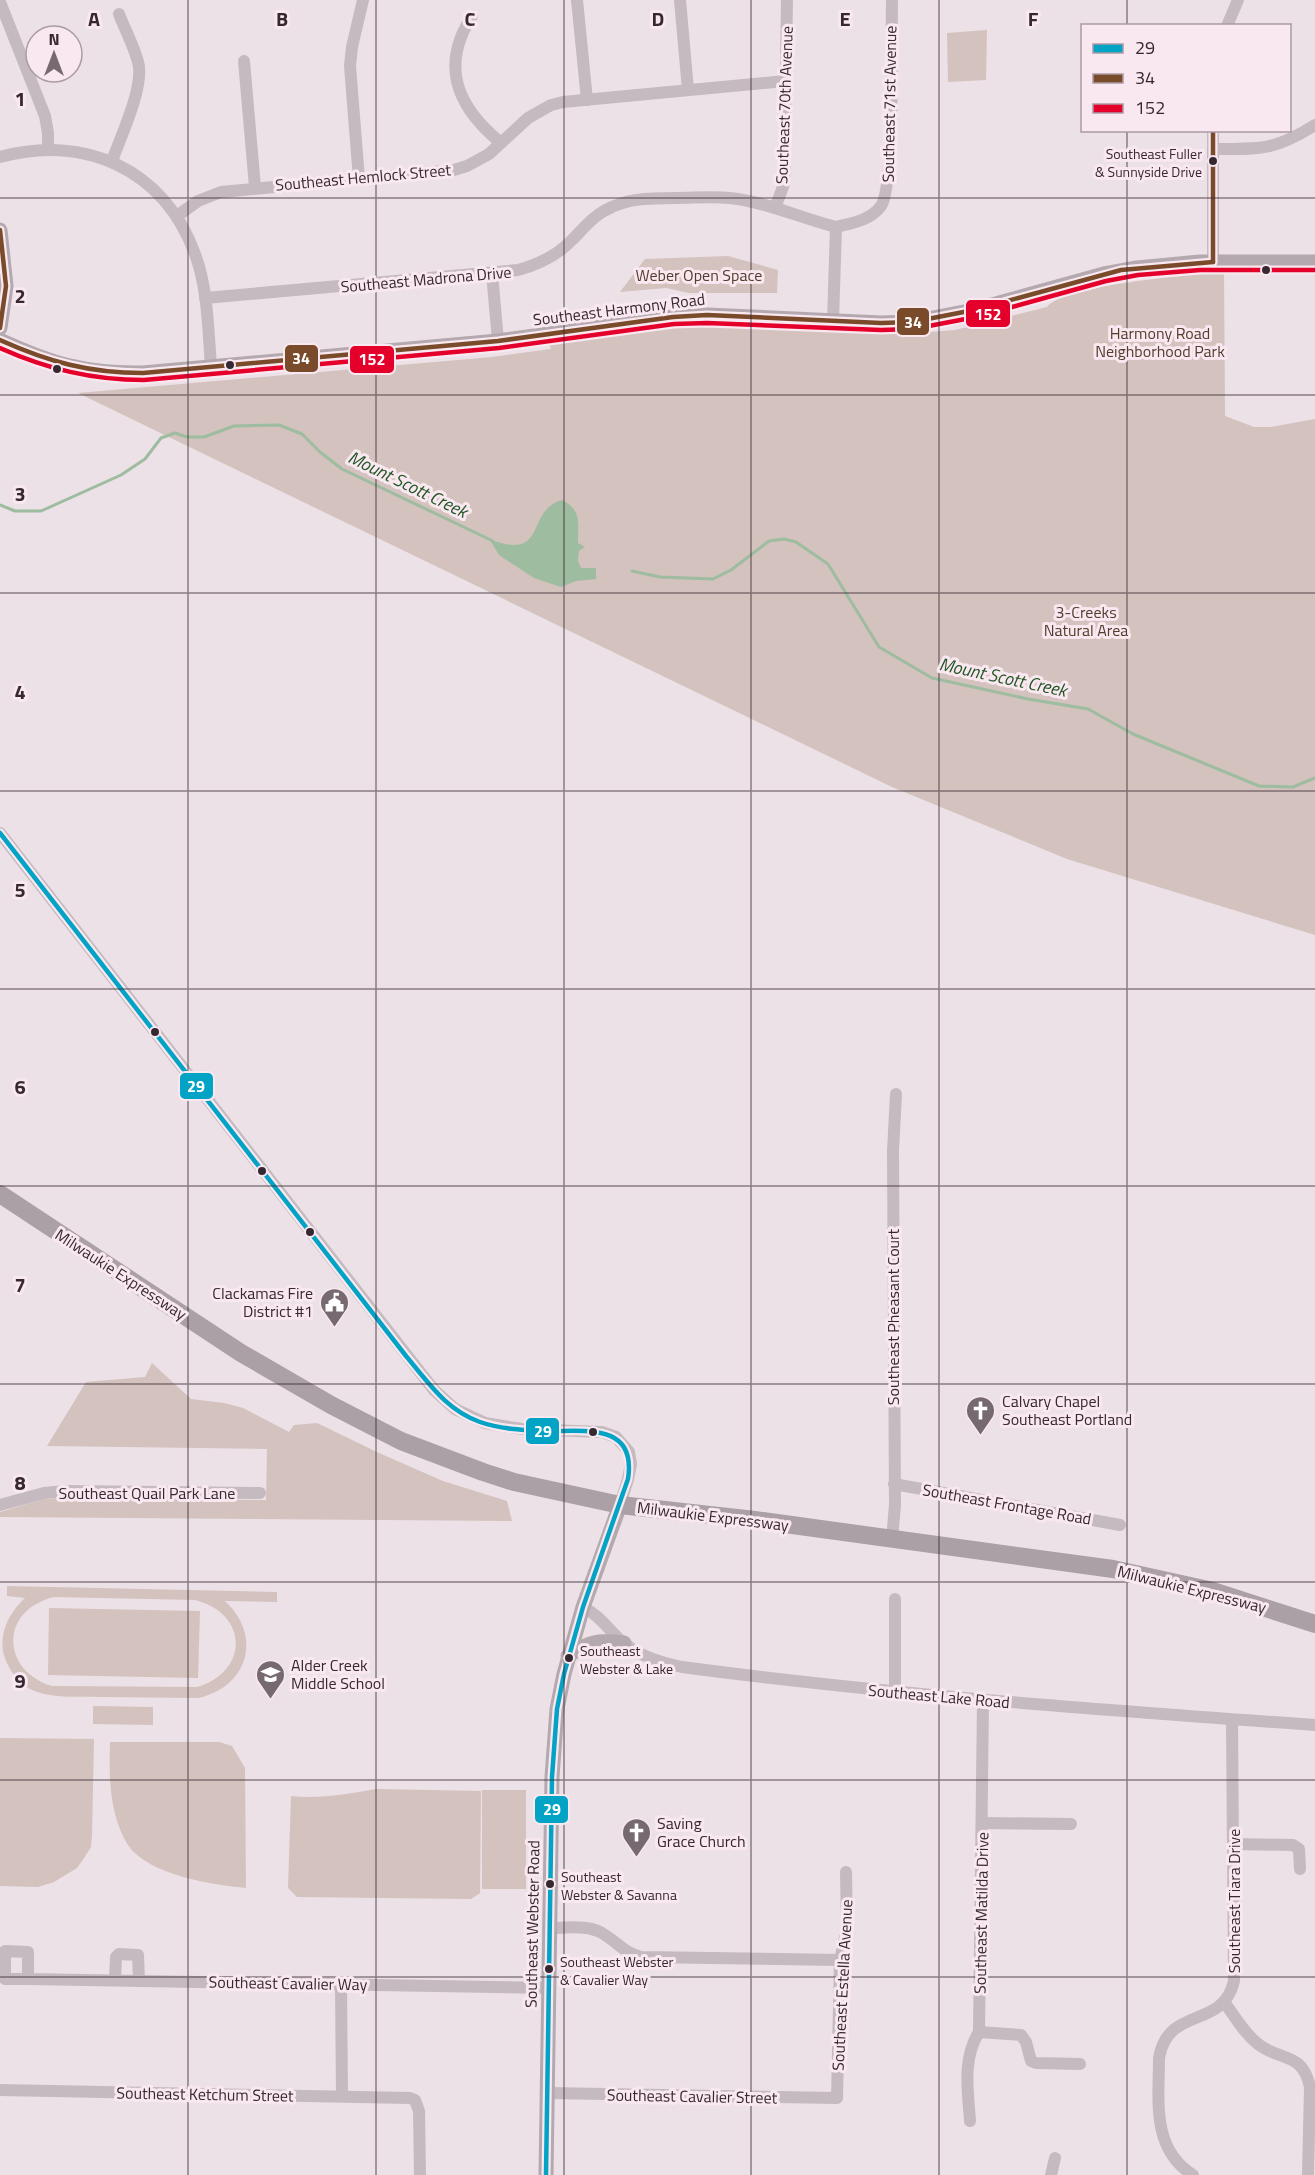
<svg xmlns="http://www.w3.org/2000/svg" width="1315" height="2175" font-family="'Titillium Web',sans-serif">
<rect width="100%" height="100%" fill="#ece1e6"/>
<g fill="#d3c2be" fill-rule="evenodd">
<polygon points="987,30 986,80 948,82 947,33"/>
<polygon points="728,256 778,270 777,293 689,293 666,288 620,292 645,259"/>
<path d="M1224,273L1225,416L1254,427H1271L1315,419V935L1067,859L892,787L78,393L492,357L551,349L549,343L654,329L705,326L919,333L955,330L1047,307C1065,285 1192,274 1224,273Z"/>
<polygon points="152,1363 191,1399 224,1403 243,1408 289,1432 294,1425 317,1423 379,1453 443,1481 507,1501 512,1521 0,1517 0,1512 44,1499 60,1498 266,1500 267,1449 47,1446 86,1382 145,1377"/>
<path d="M7,1586L277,1592V1602L225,1601C263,1636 248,1687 198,1698C165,1698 133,1697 101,1697C78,1696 53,1699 32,1690C17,1683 6,1666 3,1651C0,1630 10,1612 25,1598L7,1596ZM54,1597L195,1600C248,1613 250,1671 197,1687L52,1686C0,1670 0,1610 54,1597Z"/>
<polygon points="49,1608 200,1611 198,1678 48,1675"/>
<polygon points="93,1706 153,1707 153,1725 93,1724"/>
<polygon points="0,1738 94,1739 92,1835 91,1847 84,1858 77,1868 54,1882 38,1887 0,1886"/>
<path d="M110,1742H219L232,1746L245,1768L246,1888C213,1885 148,1875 128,1845C109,1815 109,1776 110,1742Z"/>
<path d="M376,1789L481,1791L480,1893L471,1899L297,1897L288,1888L291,1796C320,1799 347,1794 376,1789Z"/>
<rect x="482" y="1790" width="44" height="99"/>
</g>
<path fill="#9ebc9f" d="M562,500C582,510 578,523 578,543L585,547L579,551L578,561L581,568H596V579L576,581L561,587L534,578L499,555L490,540C498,542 506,545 514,545C542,545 531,509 562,500Z"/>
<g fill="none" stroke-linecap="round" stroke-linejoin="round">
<g stroke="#9ebc9f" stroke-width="3">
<polyline points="0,505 15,511 41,511 121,475 145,459 161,438 175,433 187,437 204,437 234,426 279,425 302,434 320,452 342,469 493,541"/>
<polyline points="632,571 660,577 713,579 731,570 769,541 784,539 796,542 828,564 879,647 932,678 1028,699 1088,709 1133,734 1259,786 1293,787 1315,778"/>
</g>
<g stroke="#c5bac0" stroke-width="12">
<polyline points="577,0 587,100"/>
<polyline points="680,0 688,90"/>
<polyline points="0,2 45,116 48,133 48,149"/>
<path d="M472,16C439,67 458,108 501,143"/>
<polyline points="1227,26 1238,0"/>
<polyline points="244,61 255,187"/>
<polyline points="1213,130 1213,262"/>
<path d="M1213,149C1260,149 1274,151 1315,125"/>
<path d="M0,157C85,134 164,169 195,254C208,289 208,329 211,366"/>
<path d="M112,161C120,138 145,86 138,62C134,46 125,30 119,14"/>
<polyline points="359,179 350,66 352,47 363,0"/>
<polyline points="775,208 784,184 787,0"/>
<polyline points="177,216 198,201 221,192 454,170 467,166 489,154 528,118 551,105 563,102 786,81"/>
<path d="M836,227C852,223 871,220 881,206C895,186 891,34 892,0"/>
<polyline points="492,273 498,341"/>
<path d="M205,298L518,270C540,264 558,255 573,239C583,229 591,218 604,211C626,198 650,198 675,198C693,198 711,196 730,198C766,202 801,218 836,227"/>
<polyline points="833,321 836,227"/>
<polyline points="0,833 434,1390 455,1409 485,1423 522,1429 602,1432 616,1437 629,1452 631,1464 628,1479 620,1505"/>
<polyline points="894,1484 1120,1525"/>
<polyline points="0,1505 44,1493 65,1491 260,1493"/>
<polyline points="892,1539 895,1505 893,1151 896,1094"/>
<polyline points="895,1599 895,1692"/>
<path d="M583,1607C598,1615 606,1626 618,1638C636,1655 658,1662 682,1667C892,1695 1103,1710 1315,1725"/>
<polyline points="983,1823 1071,1824"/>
<polyline points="1233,1844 1293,1845 1299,1849 1300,1869"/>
<path d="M549,1928C567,1928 590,1924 605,1935C619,1944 624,1952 641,1957L840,1960"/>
<polyline points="28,1979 28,1952 5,1951 5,1979 28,1979 548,1988"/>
<polyline points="115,1980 116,1957 119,1954 138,1955 139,1981"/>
<polyline points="341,1984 342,2096"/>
<path d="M1225,2003C1235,2017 1244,2033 1258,2044C1281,2062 1302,2051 1310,2087L1308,2175"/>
<polyline points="979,2032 1021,2035 1026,2042 1031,2061 1036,2063 1080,2064"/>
<polyline points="0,2090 410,2098 415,2100 419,2111 420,2175"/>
<polyline points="547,2093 837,2098 840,1960 847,1929 846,1872"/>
<path d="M970,2121C968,2091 962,2059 979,2032L983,1701"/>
<polyline points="1051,2175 1055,2158"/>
<path d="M1193,2175C1151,2149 1159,2100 1159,2058C1168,2005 1223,2030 1234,1981L1232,1720"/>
</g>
<g stroke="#b4a9af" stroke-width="15">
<polyline points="0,230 6,286 0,328"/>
<path d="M0,340C52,364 85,374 143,373L498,341L673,317L707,315L881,323L912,322L974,310L1104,274L1137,268L1200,262H1315"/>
<path d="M568,1656C590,1641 598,1640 624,1643"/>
<polyline points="546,2175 552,1777 557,1709 564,1674 583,1607 620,1505"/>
</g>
<polyline stroke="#aba0a5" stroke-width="18" points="0,1194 241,1353 331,1405 401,1441 483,1472 514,1482 620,1505 755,1520 1113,1569 1213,1591 1315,1624"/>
<defs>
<path id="bus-1" d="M0,833L406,1356C428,1382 446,1410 480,1422C500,1429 522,1430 543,1431C582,1432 637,1421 628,1479L583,1607L564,1674L557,1709L552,1777L546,2175"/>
<g id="bus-2">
<polyline points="1213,130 1213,262"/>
<polyline points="0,230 6,286 0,328"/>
<path d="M0,340C49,362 89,373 143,373L498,341L673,317L707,315L881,323L912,322L974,310L1121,270L1213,262"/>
</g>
<path id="bus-3" d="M0,348C47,369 92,380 144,380L499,348L674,324L707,323L881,330L913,329L976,317L1106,281L1138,275L1200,270H1315"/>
</defs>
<use href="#bus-1" stroke="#f9e8f0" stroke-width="9"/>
<use href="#bus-2" stroke="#f9e8f0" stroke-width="9"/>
<use href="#bus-3" stroke="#f9e8f0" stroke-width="9"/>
<use href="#bus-1" stroke="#03a3c6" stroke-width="4.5"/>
<use href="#bus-2" stroke="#7a4b2a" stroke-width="4.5"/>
<use href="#bus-3" stroke="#e4002b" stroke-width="4.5"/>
</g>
<path fill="none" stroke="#362831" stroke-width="1.5" stroke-opacity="0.55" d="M188,0V2175M376,0V2175M564,0V2175M751,0V2175M939,0V2175M1127,0V26M1127,130V2175M0,198H1315M0,395H1315M0,593H1315M0,791H1315M0,989H1315M0,1186H1315M0,1384H1315M0,1582H1315M0,1780H1315M0,1977H1315"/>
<defs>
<symbol id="civic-pin" viewBox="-11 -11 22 30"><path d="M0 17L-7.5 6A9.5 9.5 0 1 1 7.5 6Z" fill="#766970" stroke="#f9e8f0"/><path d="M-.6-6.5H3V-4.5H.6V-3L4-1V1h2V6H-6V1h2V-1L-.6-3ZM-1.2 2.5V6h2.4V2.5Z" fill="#fff"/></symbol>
<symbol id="church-pin" viewBox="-11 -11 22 30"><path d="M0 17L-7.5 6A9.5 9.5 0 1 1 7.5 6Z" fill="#766970" stroke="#f9e8f0"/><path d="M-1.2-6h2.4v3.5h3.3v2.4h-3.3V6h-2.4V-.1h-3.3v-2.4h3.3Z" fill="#fff"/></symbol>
<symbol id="school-pin" viewBox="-11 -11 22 30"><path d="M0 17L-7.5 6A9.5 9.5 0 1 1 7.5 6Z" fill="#766970" stroke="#f9e8f0"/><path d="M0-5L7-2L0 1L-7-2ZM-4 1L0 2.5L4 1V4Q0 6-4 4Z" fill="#fff"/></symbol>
</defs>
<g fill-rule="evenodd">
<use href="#civic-pin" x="318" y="1286" width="33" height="45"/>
<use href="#church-pin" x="964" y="1394" width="33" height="45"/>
<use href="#school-pin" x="254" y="1658" width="33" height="45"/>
<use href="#church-pin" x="620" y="1816" width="33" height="45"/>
</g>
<g fill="#362831" stroke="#f9e8f0" stroke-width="2">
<circle cx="1213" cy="161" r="5"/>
<circle cx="1266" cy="270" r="5"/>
<circle cx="230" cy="365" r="5"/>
<circle cx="57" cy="369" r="5"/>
<circle cx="155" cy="1032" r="5"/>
<circle cx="262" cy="1171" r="5"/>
<circle cx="310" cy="1232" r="5"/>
<circle cx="593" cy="1432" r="5"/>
<circle cx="569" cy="1658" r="5"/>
<circle cx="550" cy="1884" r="5"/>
<circle cx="549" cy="1969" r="5"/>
</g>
<g text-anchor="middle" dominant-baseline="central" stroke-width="6" stroke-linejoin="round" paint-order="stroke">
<g font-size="14" fill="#362831" stroke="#f9e8f0" text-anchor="start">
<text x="1202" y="153" text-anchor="end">Southeast Fuller<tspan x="1202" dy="18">&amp; Sunnyside Drive</tspan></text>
<text x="580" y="1650">Southeast<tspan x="580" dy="18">Webster &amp; Lake</tspan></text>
<text x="561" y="1876">Southeast<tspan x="561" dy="18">Webster &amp; Savanna</tspan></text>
<text x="560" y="1961">Southeast Webster<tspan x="560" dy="18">&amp; Cavalier Way</tspan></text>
</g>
<g font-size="16" fill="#362831" stroke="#f9e8f0">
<text transform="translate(889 104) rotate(-89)">Southeast 71st Avenue</text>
<text transform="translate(784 105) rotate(-88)">Southeast 70th Avenue</text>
<text transform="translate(363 177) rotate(-5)">Southeast Hemlock Street</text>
<text transform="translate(426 279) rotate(-5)">Southeast Madrona Drive</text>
<text transform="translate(619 309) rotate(-7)">Southeast Harmony Road</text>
<text transform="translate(121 1274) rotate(33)">Milwaukie Expressway</text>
<text transform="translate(893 1317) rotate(-90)">Southeast Pheasant Court</text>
<text x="147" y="1493">Southeast Quail Park Lane</text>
<text transform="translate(1007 1504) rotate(10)">Southeast Frontage Road</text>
<text transform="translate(713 1516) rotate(7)">Milwaukie Expressway</text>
<text transform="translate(1192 1589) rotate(14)">Milwaukie Expressway</text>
<text transform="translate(939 1696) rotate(5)">Southeast Lake Road</text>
<text transform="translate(1234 1901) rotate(-90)">Southeast Tiara Drive</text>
<text transform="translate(981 1913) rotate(-89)">Southeast Matilda Drive</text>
<text transform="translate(532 1924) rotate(-89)">Southeast Webster Road</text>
<text transform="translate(288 1983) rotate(1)">Southeast Cavalier Way</text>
<text transform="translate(842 1985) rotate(-87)">Southeast Estella Avenue</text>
<text transform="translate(205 2094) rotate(1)">Southeast Ketchum Street</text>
<text transform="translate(692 2096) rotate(1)">Southeast Cavalier Street</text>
</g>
<g font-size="16" fill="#533c2d" stroke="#f9e8f0">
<text x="699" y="275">Weber Open Space</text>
<text x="1160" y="333">Harmony Road<tspan x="1160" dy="18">Neighborhood Park</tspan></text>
<text x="1086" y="612">3-Creeks<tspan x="1086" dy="18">Natural Area</tspan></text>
</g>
<g font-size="16" fill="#362831" stroke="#f9e8f0" text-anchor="start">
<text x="313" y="1293" text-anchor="end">Clackamas Fire<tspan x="313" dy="18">District #1</tspan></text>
<text x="1002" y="1401">Calvary Chapel<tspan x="1002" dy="18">Southeast Portland</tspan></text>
<text x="291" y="1665">Alder Creek<tspan x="291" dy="18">Middle School</tspan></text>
<text x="657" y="1823">Saving<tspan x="657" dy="18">Grace Church</tspan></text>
</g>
<g font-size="18" font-style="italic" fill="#205524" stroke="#f9e8f0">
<text transform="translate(408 484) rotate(26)">Mount Scott Creek</text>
<text transform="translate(1003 677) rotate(12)">Mount Scott Creek</text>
</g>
</g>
<g font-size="20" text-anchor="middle" font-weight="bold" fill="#362831" stroke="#f9e8f0" stroke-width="6" stroke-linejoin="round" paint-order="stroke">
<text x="94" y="26">A</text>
<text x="282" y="26">B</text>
<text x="470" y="26">C</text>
<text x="658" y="26">D</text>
<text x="845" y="26">E</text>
<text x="1033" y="26">F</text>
<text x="20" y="106">1</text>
<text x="20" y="303">2</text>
<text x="20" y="501">3</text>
<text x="20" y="699">4</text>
<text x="20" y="897">5</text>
<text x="20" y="1094">6</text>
<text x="20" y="1292">7</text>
<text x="20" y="1490">8</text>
<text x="20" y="1688">9</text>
</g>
<g stroke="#f9e8f0" stroke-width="2">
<rect x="965" y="299" width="46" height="29" rx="6" fill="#e4002b"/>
<rect x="896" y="307" width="34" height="29" rx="6" fill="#7a4b2a"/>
<rect x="284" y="344" width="35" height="29" rx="6" fill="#7a4b2a"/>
<rect x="349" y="345" width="46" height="29" rx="6" fill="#e4002b"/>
<rect x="179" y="1072" width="35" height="28" rx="6" fill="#03a3c6"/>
<rect x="525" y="1417" width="35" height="28" rx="6" fill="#03a3c6"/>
<rect x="534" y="1795" width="35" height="29" rx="6" fill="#03a3c6"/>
</g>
<g font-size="16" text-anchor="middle" font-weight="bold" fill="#fff">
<text x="988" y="320">152</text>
<text x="913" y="328">34</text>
<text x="301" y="364">34</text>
<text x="372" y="365">152</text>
<text x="196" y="1092">29</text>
<text x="543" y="1437">29</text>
<text x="552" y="1815">29</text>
</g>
<rect x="1081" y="24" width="210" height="108" fill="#f9e8f0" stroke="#ab9ba4" stroke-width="1.5"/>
<rect x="1093" y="44" width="30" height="9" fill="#03a3c6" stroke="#ab9ba4" stroke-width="1.5"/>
<text x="1135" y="54" font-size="18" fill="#362831">29</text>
<rect x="1093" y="74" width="30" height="9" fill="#7a4b2a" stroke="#ab9ba4" stroke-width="1.5"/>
<text x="1135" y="84" font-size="18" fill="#362831">34</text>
<rect x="1093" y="104" width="30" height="9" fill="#e4002b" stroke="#ab9ba4" stroke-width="1.5"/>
<text x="1135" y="114" font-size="18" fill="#362831">152</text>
<g transform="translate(54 54)"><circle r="28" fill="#f9e8f0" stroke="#ab9ba4" stroke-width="1.5"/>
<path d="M0-4.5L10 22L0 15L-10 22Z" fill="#766970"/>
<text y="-9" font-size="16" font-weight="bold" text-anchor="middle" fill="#362831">N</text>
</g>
</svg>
